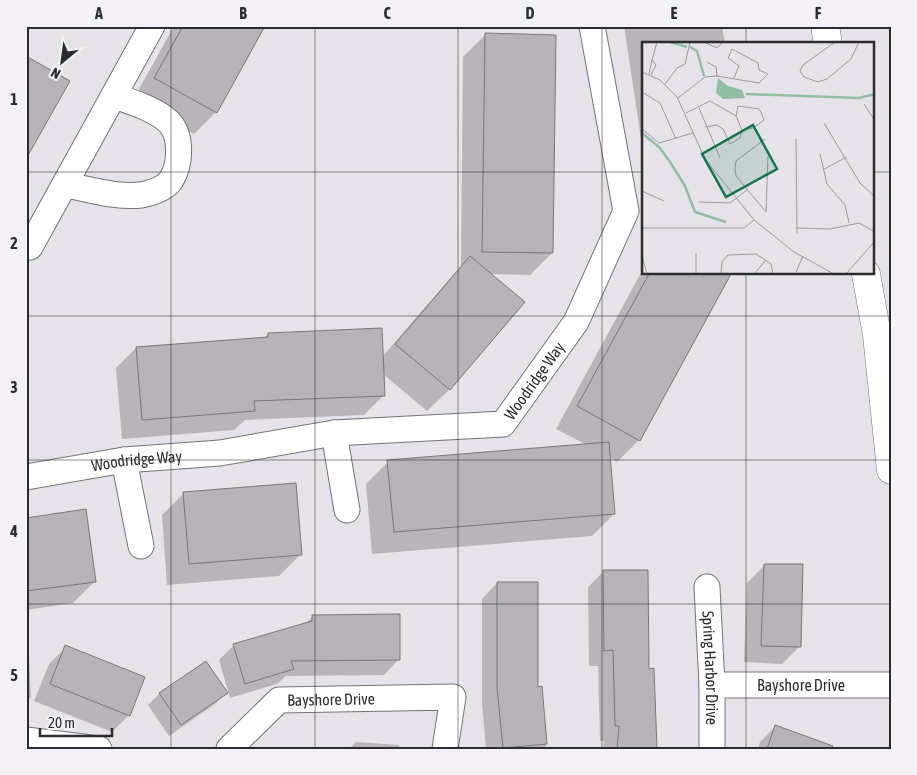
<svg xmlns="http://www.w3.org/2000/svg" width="917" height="775" font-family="'Asap Condensed',sans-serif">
<rect width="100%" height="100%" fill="#e6e2e9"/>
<g fill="#0003">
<polygon points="174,26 263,26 216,112 194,134 133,100"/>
<polygon points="624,26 722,26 725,44 643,44 643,152"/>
<polygon points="485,35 552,253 530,275 489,274 523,302 449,390 427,411 383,374 384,395 364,415 245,420 234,430 122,439 116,368 136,348 263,339 268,334 382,357 461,266 463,57"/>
<polygon points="643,269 643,274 730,274 639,440 617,462 609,457 614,514 592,536 372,554 366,484 388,462 587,445 556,429"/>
<polygon points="184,493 301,554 279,576 167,585 162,515"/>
<polygon points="26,519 95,581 73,603 26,610"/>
<polygon points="764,566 799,647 782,664 744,662 747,583"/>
<polygon points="604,571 655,749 603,749 604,741 600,741 598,666 589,666 588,587"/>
<polygon points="497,583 537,688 541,688 546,749 486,749 482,704 482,599"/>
<polygon points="313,616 399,659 384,675 286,676 277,684 230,698 219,660 234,645 305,624"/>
<polygon points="66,647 129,715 112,732 34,701 49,664"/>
<polygon points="26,657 29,657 31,697 26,702"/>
<polygon points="205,662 226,693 215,704 169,736 148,705 159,694"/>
<polygon points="775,727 811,749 758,749 760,742"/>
<polygon points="356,742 399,745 399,749 349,749"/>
</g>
<g fill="#b5b2b8" stroke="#79767c">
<polygon points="183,26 265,26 217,113 154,78"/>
<polygon points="485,33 556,35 553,253 482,252"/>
<polygon points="26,56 70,81 26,159"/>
<polygon points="470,256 525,302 450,390 395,344"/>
<polygon points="649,274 731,274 640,441 577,406"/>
<polygon points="382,328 385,396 254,401 255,411 142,420 136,347 268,337 268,333"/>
<polygon points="609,442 615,514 394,532 387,460"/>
<polygon points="296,483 302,555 189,564 183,492"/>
<polygon points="86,509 96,582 26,591 26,518"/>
<polygon points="764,564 803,564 801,647 761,646"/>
<polygon points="603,570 648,570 649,669 654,668 657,749 617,749 619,726 615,726 613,650 604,651"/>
<polygon points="497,582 538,582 538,687 542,686 547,744 503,748 497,688"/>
<polygon points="400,614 400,660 291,661 294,669 245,684 233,644 312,621 312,615"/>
<polygon points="65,645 145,677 130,716 50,684"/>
<polygon points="206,661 228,693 181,725 159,693"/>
<polygon points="775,725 833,746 832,749 767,749"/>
</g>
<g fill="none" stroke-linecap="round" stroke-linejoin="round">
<defs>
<g id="minor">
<path d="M65,185C89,189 117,198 141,195C151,193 165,189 171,180C181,164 182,136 169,122C155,109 132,102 114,96"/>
<polyline points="30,247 152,26"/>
<polyline points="334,433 347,510"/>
<polyline points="124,460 141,546"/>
<path id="s1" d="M26,477L124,460L220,453L334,433L503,424L576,322L626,211L592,26"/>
<path id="s2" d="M707,587L712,685V749"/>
<path id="s3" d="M712,685H891"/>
<polyline points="26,740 99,749"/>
<path id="s4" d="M229,749L279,700L453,697L445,749"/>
</g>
<g id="secondary">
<polyline points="825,26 828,44"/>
<polyline points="866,274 877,335 891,470"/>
</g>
</defs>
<use href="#minor" stroke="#747176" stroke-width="27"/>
<use href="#secondary" stroke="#747176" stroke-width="29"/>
<use href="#minor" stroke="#fff" stroke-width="25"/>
<use href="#secondary" stroke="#fff" stroke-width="28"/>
</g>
<path fill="none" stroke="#2c2b2d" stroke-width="1" stroke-opacity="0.55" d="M171,26V749M315,26V749M458,26V749M602,26V749M746,26V44M26,172H643M873,172H891M746,274V749M26,316H891M26,460H891M26,604H891"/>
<g text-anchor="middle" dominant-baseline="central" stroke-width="4.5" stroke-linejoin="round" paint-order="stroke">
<g font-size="16" fill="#2c2b2d" stroke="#f3f0f6">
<text stroke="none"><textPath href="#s1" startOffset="534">Woodridge Way</textPath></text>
<text stroke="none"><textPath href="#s1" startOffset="112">Woodridge Way</textPath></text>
<text stroke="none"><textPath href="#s2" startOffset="81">Spring Harbor Drive</textPath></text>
<text stroke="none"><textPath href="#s3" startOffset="89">Bayshore Drive</textPath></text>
<text stroke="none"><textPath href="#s4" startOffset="122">Bayshore Drive</textPath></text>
</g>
</g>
<g transform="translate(642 42)">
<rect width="232" height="232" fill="#e6e2e9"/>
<path d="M76,36L86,44L100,48L103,56L81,57L74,51Z" fill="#8fbea3"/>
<path fill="none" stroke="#8fbea3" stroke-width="2.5" d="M28,0L45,5M48,5L55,9L62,34M104,52L217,56L233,52M0,91L18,106L28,120L43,144L53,170L84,180"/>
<path fill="none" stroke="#9c999e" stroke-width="1" d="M62,0L75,6L81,0M193,0L161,23L158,29L162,35L176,40L185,37L209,17L217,0M10,18L15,0M65,20L74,25L75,34M0,30L18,38L35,55L63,117L112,178L152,210L192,232M7,32L10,18L14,23L9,33M23,42L35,26L43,22L48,0M0,50L18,61L34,97M36,56L63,35L75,34L117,41L126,32L117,28L116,21L90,7L86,16L97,24L92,36M222,62L233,79M57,66L78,116M44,71L68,59L94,74L100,88L98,96L88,102L81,87L75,83L63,85M94,74L96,64L117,67L119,70L122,78L111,86L100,88M182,81L218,141L233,155M0,87L17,101L51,91M123,97L94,119L93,127L94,134L124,170L126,114M154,97L155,192M178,112L185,142L203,163L207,181M182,127L205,115M0,149L22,159M57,160L88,161L105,148M0,186H102L112,178M154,186L188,187L217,181L233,190M54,211V232M0,214L5,232M154,230L161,214M79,232L80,220L86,213L114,212L129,222L131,232M112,232L124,218M204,232L233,199"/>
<path fill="#13754c" fill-opacity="0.15" stroke="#13754c" stroke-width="2.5" d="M111,83L135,127L84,155L60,112Z"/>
<rect width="232" height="232" fill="none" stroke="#2c2b2d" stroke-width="2.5"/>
</g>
<rect width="917" height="775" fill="none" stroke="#f3f0f6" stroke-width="55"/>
<g transform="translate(62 62) rotate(209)" stroke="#f3f0f6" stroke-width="4" paint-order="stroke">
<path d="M0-4L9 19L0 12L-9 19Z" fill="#2c2b2d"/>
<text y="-8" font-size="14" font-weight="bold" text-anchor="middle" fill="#2c2b2d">N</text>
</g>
<path d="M40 728v8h72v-8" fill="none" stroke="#2c2b2d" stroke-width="2.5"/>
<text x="48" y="728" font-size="15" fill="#2c2b2d" stroke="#f3f0f6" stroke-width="4" paint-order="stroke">20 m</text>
<rect x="28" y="28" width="862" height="720" fill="none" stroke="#2c2b2d" stroke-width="2"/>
<g font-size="16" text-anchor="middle" font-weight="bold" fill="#2c2b2d">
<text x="99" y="19">A</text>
<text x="243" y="19">B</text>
<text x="387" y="19">C</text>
<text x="530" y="19">D</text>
<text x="674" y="19">E</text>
<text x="818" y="19">F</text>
<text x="14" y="105">1</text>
<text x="14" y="249">2</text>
<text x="14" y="393">3</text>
<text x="14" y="537">4</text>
<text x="14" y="681">5</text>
</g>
</svg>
